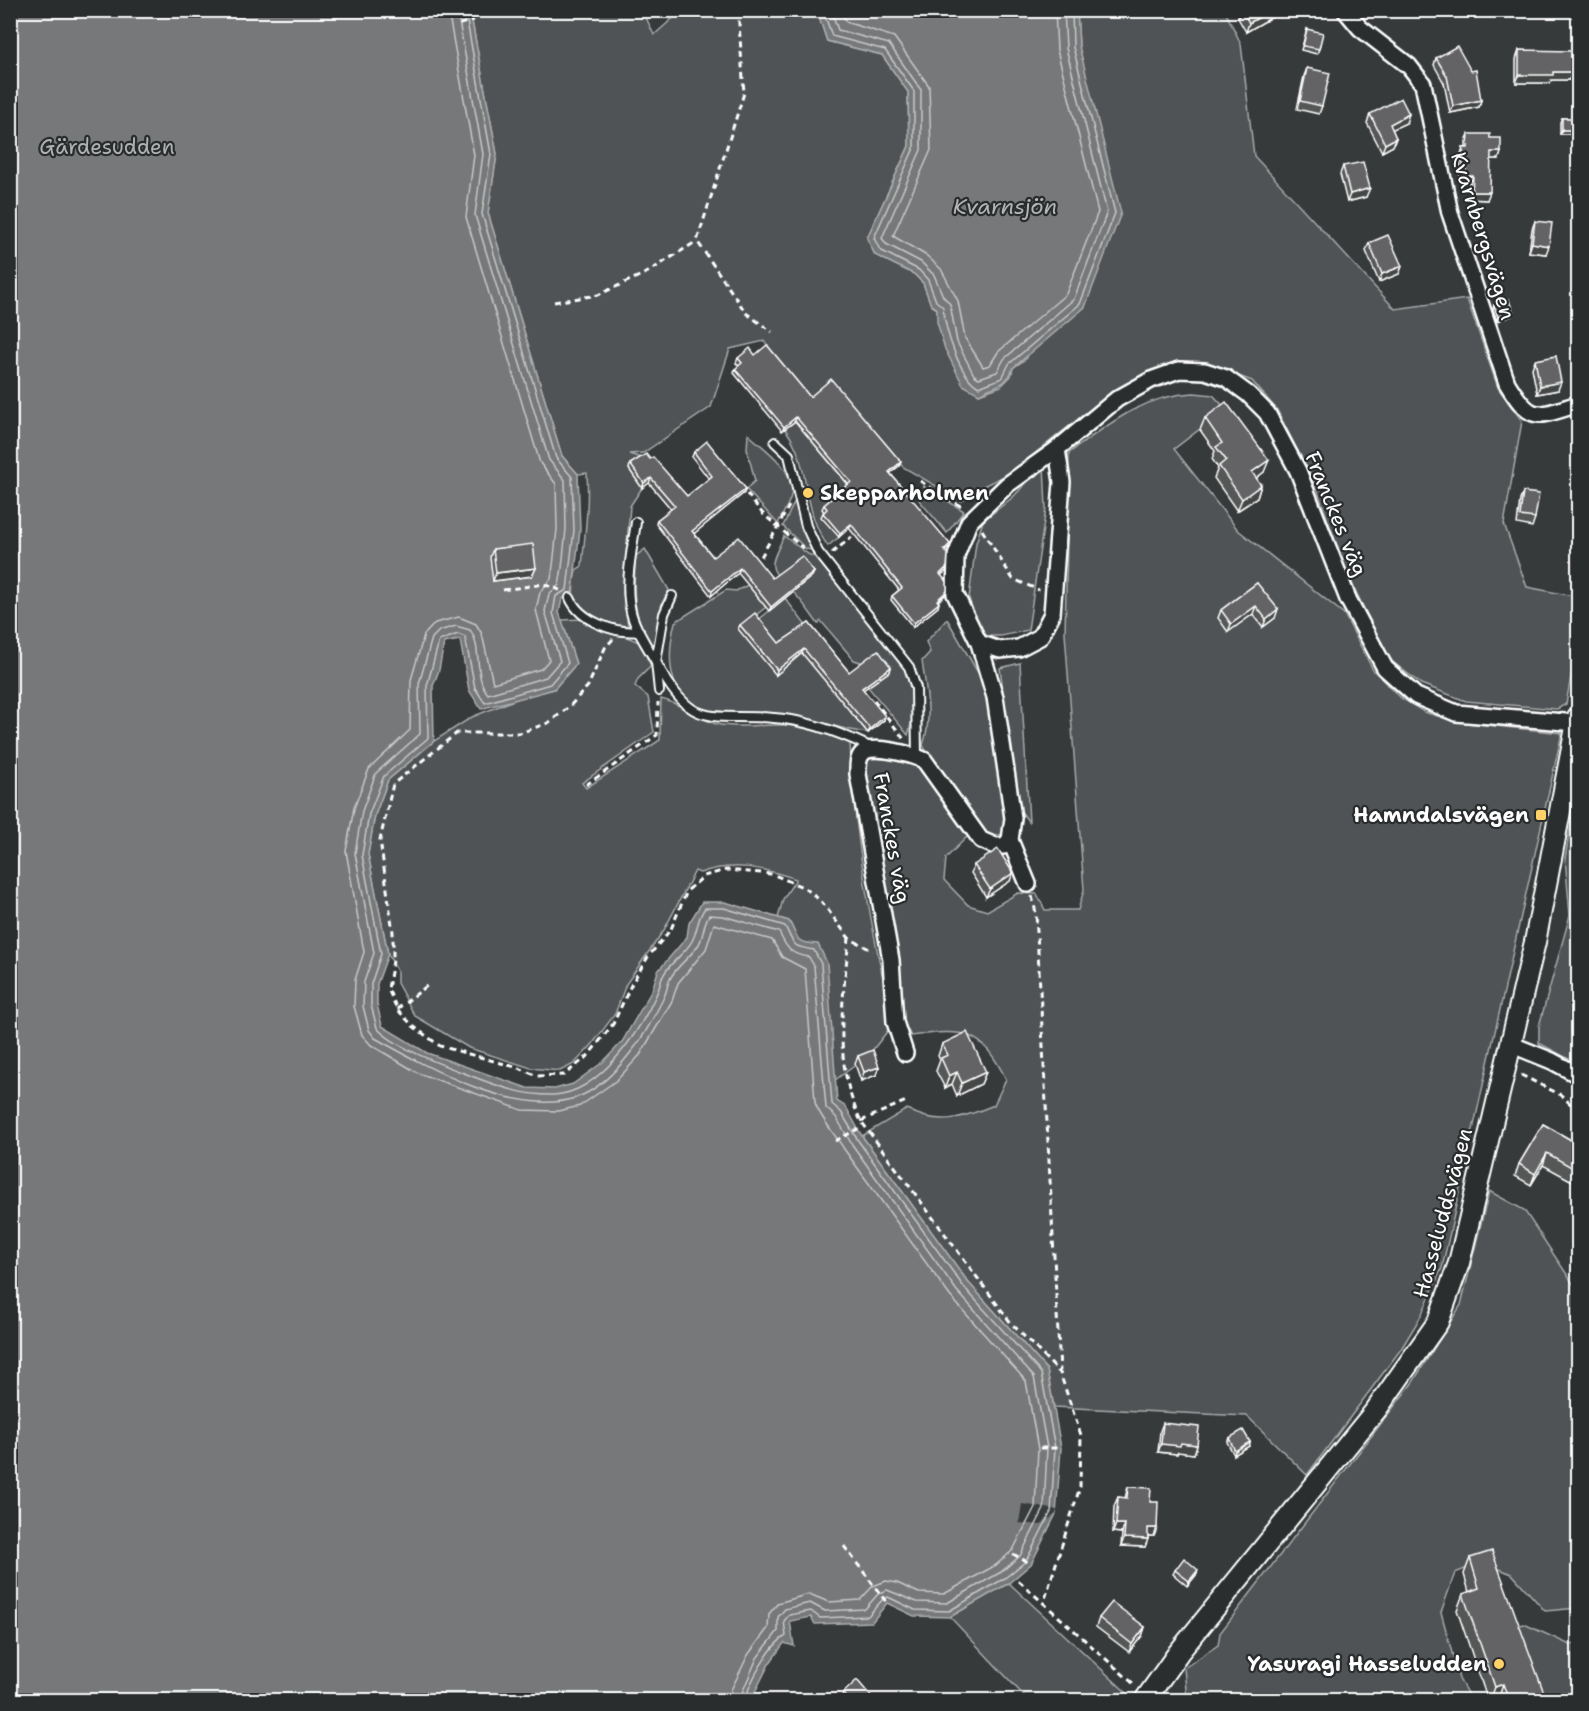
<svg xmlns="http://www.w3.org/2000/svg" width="1589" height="1711" font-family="'Shantell Sans',sans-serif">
<rect width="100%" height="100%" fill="#373a3b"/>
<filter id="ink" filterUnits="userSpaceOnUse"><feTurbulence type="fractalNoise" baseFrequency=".0167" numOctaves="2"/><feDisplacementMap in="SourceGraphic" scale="12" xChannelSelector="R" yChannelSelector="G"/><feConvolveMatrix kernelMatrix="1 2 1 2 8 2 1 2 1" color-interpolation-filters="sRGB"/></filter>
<g filter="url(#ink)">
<g fill="#505354" stroke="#a8a9aa" stroke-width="1.5">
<path d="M470,11H643L654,35L681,11H817L827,41L882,55L908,92L909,146L867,238L875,255L914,274L923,283L931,305L937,309C938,344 957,368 979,394L1001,386L1011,376L1013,368L1027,358L1079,46L1077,11H1225L1241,44L1254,156L1395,309L1467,299L1498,388L1522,421L1504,524L1527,587L1578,597V638L1566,704L1557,709L1466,701L1421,684L1388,658L1345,569L1317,489L1277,410L1252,381L1204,363H1174L1144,374L1097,404L1010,473L977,489L962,501L903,467L829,382L810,397L764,341L730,349L711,407L643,453L629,454L645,459L629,469L642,488L630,506L623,593L628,626L625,629L593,617L575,607C572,594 573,583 576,570L582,566C585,534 589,505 587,473L578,474L562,456L488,213L497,154Z"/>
<path d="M1194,393L1213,395L1226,409L1174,449L1238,530L1344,614L1373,670L1401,698L1424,712L1458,722L1562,733L1442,1268L1421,1316L1401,1349L1307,1475L1247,1416L1054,1407L1047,1370L968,1282L862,1136L907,1109C938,1127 963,1118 994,1105L1006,1079C980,1028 964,1029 911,1036L903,1021L864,770L868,758C922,742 944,799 968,836L946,858L944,880L968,905L987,911L1018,893L1037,894L1045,910H1078L1084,890L1065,633L1069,453C1109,424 1144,395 1194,393Z"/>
<path d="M795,421L849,486L826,514L839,537L828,546C801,511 812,464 785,429Z"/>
<path d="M748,434C763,448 791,466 792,489C793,499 782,514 778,524L746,489L755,481L747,449Z"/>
<polygon points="1044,465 1046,508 1028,630 1001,636 986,636 975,619 969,598 976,543 983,521 1013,497"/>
<polygon points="923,486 964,511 947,533 919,500 927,492"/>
<polygon points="795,501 801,526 812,550 806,549 783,526"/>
<path d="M784,536L808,554L815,557L906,668L912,694V721L908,735L868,687L890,671L854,660L821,621L818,624C810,613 803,602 794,593C770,566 766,573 784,536Z"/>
<path d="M645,549L669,590L662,603L653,650C633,615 632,596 636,556Z"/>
<path d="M748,585L766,607L739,629L776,674L802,653L868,733C838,729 807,717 779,714C759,712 739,716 719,714C668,708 665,662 675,622L726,590L736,591Z"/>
<polygon points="785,598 807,627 778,647 757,621"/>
<path d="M583,619L639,642L651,666L638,679L635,686L648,697L654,732L582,783L586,788L660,740L661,699C681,703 696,718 716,724C738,729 759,724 782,725C805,726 828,735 850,743C854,837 872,932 893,1024L868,1056L835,1080L802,943L796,939L789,921L778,918L783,899L796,879C763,868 733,861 700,873L695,871L664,930L626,984L615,1014L591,1046L574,1064L560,1071L531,1068L469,1048L415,1016L397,983V971L388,954L368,854L375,815L388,780L434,741L472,717L524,696L554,689L576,664L562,620Z"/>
<path d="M947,619L988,690L1008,822L1003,834L993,836L978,828L932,762L923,745C933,717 926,690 922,661L930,652L926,642Z"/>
<polygon points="1020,663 1029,822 1019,809 1000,668"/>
<polygon points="1578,782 1578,1064 1539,1043 1539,1026 1570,915 1565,858"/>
<polygon points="1489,1191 1524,1210 1578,1291 1578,1608 1545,1611 1512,1574 1482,1562 1455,1573 1441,1612 1459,1679 1471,1700 1187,1700 1184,1668 1218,1645 1220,1633 1413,1382 1461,1305"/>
<polygon points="1009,1583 1128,1694 1121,1700 1028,1700 950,1617"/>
<polygon points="1524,1624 1570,1645 1578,1642 1578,1700 1535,1700 1510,1628"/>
</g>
<g fill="#767879" stroke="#adaeaf" stroke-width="1.5">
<path d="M11,11H470L497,154L488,213L562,456L578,474L580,530L572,596L562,599L559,612L576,664L554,689L481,709L469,690L460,640L444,643L439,670L433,686L434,741L388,780L375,815L368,854L388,954L377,984V1004L382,1026L427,1053L527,1088L555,1089L573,1084L603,1062L622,1042L652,990L658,971L687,937L689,923L702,902H725L789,921C800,940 793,942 818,944L827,963L837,1101L846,1107L862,1136L968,1282L1047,1370L1061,1448L1056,1514L1031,1564L1009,1583L950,1617L914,1616L887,1603L872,1622L815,1624L811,1617L790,1621L794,1646L784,1643L769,1664L751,1700H11Z"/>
<path d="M817,11H1077L1079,46L1121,213L1085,307L1013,368C1007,387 994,385 979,394L963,385L945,349L937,322V309L931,305L923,283L914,274L875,255L867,238L909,146L908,92L882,55L827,41Z"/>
</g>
<polygon fill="#373a3b" points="1022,1504 1057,1510 1056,1514 1041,1525 1019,1523"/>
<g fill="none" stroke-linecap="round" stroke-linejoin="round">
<g stroke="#c8c9c9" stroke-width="1.5">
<path d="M448,10L474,155L466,217L540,463L556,484L557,529L553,566L551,579L540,592L536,610L549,660L541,669L493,683L482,634L476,624L459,617L435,623L424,635L411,680L410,730L369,769L354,808L346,851L364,952L355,980L354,1006L362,1035L371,1045L418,1073L522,1110L558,1111L580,1106L617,1080L640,1055L672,1001L678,983L706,949L714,924L772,940L782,957L805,969L815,1102C817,1113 836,1136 844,1149L950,1296L1026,1381L1038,1449L1035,1507L1013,1550L996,1565L944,1594L919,1593L897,1583L886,1581L873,1586L860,1600L829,1602L809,1594L778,1603L769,1614L768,1628L748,1655L731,1690L730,1700"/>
<path d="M457,10L483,154L475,215L549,460L565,480L566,529L562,568L559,585L549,594L545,611L560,661L546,677L488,694C473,677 483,648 470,630L456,626L439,631L432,638L419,684L420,734L376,773L362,811L355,853L374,953L364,982L363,1006L369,1030L375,1038C427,1067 515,1117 575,1098C597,1091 618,1069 631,1052C644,1037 655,1015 664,997C667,991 667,985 670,979C676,966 691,957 699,944C704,935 703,924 709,915L723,916L779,932C786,948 791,955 809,957L814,966L826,1108L836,1117L851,1143L957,1291L1034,1377L1047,1448L1044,1509L1020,1556L1001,1572L947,1603L917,1602L887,1590L878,1594L865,1609L825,1611L810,1603L785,1609L778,1617V1631L757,1658L739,1700"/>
<path d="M465,10L491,154L482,214L556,458L572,477L574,530L567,590L556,596L553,613L568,663L550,684L485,703L475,688L465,637L458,634L439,641L427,686L428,738L384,776L369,814L362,855L381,954L371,984V1005L377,1028C394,1048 449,1067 474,1077C500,1087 526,1096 554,1095C600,1093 640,1031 657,993C660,988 660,981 663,976C669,963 685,954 692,941C698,930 697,918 705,908H724L785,926C795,946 791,946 814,950L821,964L832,1104L841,1112L857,1139L963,1286L1041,1373L1055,1448L1051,1512L1026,1561L1005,1578L949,1611L915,1610L888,1597L883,1599L868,1616L820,1618L811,1611L789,1615L784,1621L786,1636C771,1644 748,1683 746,1700"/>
<path d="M823,10L832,36L885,50L914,91V148L874,238L880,250L919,270L928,280L936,301L943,307C945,329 959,377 979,387L1002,378L1009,364L1080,304L1115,213L1073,47L1072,10"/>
<polyline points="831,10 838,30 889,44 921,90 921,150 882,238 886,244 921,262 934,275 943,296 950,304 957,342 974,375 979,378 997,372 1004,359 1074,299 1107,212 1066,48 1064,10"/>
<polyline points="841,10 846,22 894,37 929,86 931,150 893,236 927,256 941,269 958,301 965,338 983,367 990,365 998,352 1066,294 1098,212 1057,50 1055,10"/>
</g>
<defs>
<g id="service">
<polyline points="775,442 789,455 806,526 818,552 909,667 916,688 917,757"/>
<path d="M636,522C632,551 624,583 631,612C635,629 647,646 656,662"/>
<path d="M570,598C580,621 615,634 639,631"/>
<polyline points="656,662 664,614 672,596"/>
<path d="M659,691L656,662C693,731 707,713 774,718C806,720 841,733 870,747"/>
</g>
<g id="minor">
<path d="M1345,10L1360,28L1409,66L1423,84L1450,213L1507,383C1532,424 1536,417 1578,404"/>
<polyline points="979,643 1000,650 1019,648 1040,637 1052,614 1062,482 1057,449"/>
<polyline points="1028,884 1010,840 1013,818 995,697 979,643 955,594 956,556 969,522 1007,485 1057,449 1117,399 1151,380 1179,370 1205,371 1226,378 1248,394 1267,413 1298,471 1348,599 1385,668 1416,696 1456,713 1577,723"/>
<polyline points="1510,1044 1552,1061 1578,1075"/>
<path d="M905,1053L895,1022L891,960L858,774C858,766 857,757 864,752C874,744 913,755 924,760L981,840L995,846H1004L1010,840"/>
</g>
<polyline id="tertiary" points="1145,1700 1179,1652 1376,1410 1438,1322 1459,1263 1535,942 1578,717"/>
</defs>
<use href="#service" stroke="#fff" stroke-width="12"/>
<use href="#minor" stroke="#fff" stroke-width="20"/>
<use href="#tertiary" stroke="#fff" stroke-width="24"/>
<g stroke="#fff" stroke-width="3" stroke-dasharray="6 4.5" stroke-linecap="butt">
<polyline points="444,10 460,24 474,20"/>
<polyline points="738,10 744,93 697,241 746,313 772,332"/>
<polyline points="554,302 598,295 648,272 697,241"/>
<polyline points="920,481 962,507"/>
<polyline points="747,494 763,514 803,548"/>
<polyline points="982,530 1013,579 1039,590"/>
<polyline points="832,553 852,537"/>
<polyline points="761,557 789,506"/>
<polyline points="503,590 544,584 562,591"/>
<polyline points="613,639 605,648 588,686 569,707 548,723 520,733 457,733 393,784 380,840 393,932 393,961 388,989 397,1009 413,1026 440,1046 519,1068 537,1076 564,1075 587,1057 613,1024 632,983 648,957 671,929 687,891 704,876 726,870 772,874 805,888 821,901 849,938 873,951"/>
<polyline points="874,700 904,739"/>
<polyline points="1572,701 1578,659"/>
<polyline points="586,785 657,735 658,702"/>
<polyline points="1032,896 1036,913 1060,1371"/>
<path d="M849,938C843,999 832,1063 861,1121L1011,1323L1060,1373L1081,1435L1080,1487L1044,1602"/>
<polyline points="397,1009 428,985"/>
<polyline points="1521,1075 1561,1095 1578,1111"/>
<polyline points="861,1121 906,1101"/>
<polyline points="835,1141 858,1129"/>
<polyline points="1040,1448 1061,1448"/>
<polyline points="844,1546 887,1603"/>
<polyline points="1013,1554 1031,1564"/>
<polyline points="1019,1581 1136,1686"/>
</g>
<use href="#service" stroke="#2a2d2e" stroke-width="8"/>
<use href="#minor" stroke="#2a2d2e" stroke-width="15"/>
<use href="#tertiary" stroke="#2a2d2e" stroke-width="20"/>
</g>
<g fill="#555657" stroke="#fff" stroke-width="1.5">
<polygon points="1241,10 1282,10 1281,12 1246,32 1238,18"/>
<polygon points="1307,29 1319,49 1317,54 1301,50"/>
<polygon points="1519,50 1569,80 1551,80 1550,83 1516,83 1516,59"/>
<polygon points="1436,58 1481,100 1479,107 1450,113 1444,83 1434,65"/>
<polygon points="1307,68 1322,106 1319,114 1297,109 1304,76"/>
<polygon points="1370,114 1406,123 1392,129 1396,138 1393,146 1382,152 1367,123"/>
<polygon points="1562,118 1578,118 1578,134 1560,134 1560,122"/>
<polygon points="1469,134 1490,138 1501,152 1499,159 1490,159 1487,200 1469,199 1470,183 1464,183 1464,175 1460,175 1461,155 1463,148 1466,148 1466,141"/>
<polygon points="1343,166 1366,197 1347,202 1340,174"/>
<polygon points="1535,221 1546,254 1529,252 1532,229"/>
<polygon points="1369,243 1402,266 1399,274 1379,282 1366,251"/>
<polygon points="1494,305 1511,316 1497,321 1493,309"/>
<polygon points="755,355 810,397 901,462 899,466 890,473 949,548 945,551 946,571 941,575 947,591 945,595 938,601 938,607 913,627 891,600 892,596 899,590 849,528 839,537 821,517 823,513 824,512 822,509 824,505 848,484 795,421 782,431 734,373 735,369 739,366 736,363 738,358"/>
<polygon points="1535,360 1558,390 1537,394 1532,368"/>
<polygon points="1205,418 1264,472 1256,478 1261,485 1257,498 1237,511 1214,478 1218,468 1212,459 1215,451 1200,430"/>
<polygon points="694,452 744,493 694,533 713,557 772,578 814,572 812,576 769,611 738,573 711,596 656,524 657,520 671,509 649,483 642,488 629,469 630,464 650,459 687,496 709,479 692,457"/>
<polygon points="1523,492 1535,518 1532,527 1517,524 1520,500"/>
<polygon points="493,549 536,568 532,576 493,581 490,557"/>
<polygon points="1257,583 1275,618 1263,627 1253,614 1228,632 1218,618 1221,610"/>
<polygon points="809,623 849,672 891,667 890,671 863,690 884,720 868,733 802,653 776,675 738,629 740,625 779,643"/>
<polygon points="974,865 1010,881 986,897 971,873"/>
<polygon points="942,1044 986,1072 981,1084 957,1096 952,1084 945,1088 936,1071 940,1060 938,1056"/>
<polygon points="858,1056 876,1075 861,1081 855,1064"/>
<polygon points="1543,1124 1578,1144 1578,1179 1574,1182 1543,1165 1531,1185 1515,1176 1519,1164"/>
<polygon points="1163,1423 1197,1445 1194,1454 1178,1452 1177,1454 1158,1452 1160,1431"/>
<polygon points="1229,1438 1250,1442 1249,1446 1234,1455 1227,1442"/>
<polygon points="1128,1487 1150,1502 1157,1528 1154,1536 1148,1536 1145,1547 1121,1546 1122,1533 1113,1532 1114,1506 1118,1497 1125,1498"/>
<polygon points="1470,1558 1547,1701 1488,1701 1457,1610 1463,1594 1469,1592 1464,1574"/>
<polygon points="1175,1570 1197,1574 1187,1586 1173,1574"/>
<polygon points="1099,1618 1145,1627 1142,1636 1129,1652 1096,1627"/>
<polygon points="843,1693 875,1701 845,1701 842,1697"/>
</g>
<g fill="#454647" stroke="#fff" stroke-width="1.5">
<polygon points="1272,10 1282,10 1281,12 1246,32 1249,23"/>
<polygon points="1553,72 1572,72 1569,80 1551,80 1550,83 1516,83 1519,75"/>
<polygon points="1481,100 1479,107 1450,113 1453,106"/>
<polygon points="1409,114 1406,123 1387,132 1390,124"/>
<polygon points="1562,130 1578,130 1578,134 1560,134"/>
<polygon points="1396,138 1393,146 1382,152 1385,144"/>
<polygon points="1491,152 1501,152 1499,159 1488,159"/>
<polygon points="1463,167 1466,167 1464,175 1460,175"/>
<polygon points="1466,176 1473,176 1470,183 1464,183"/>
<polygon points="1370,188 1366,197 1347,202 1350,194"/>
<polygon points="1472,192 1490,192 1487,200 1469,199"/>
<polygon points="1532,243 1549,246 1546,254 1529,252"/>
<polygon points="1402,266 1399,274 1379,282 1382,274"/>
<polygon points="1513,312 1511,316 1497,321 1498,317"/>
<polygon points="1561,382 1558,390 1537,394 1540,386"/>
<polygon points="796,417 795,421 782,431 784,427"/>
<polygon points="1269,460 1264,472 1247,485 1252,472"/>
<polygon points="901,462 899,466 887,476 889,472"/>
<polygon points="651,478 649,483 642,488 644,483"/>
<polygon points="1261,485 1257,498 1237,511 1242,499"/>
<polygon points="746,489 744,493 691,536 692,531"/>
<polygon points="851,524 849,528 839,537 840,533"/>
<polygon points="947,567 946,571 938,578 940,574"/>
<polygon points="536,568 532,576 493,581 496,573"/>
<polygon points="740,568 738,573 711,596 712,591"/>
<polygon points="814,572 812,576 769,611 771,607"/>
<polygon points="947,591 945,595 935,604 937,600"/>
<polygon points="939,603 938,607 913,627 914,623"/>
<polygon points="1256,606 1253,614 1228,632 1231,624"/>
<polygon points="1278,609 1275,618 1263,627 1266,619"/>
<polygon points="804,649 802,653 776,675 777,670"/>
<polygon points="891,667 890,671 860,692 862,688"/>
<polygon points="885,716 884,720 868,733 870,729"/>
<polygon points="1013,873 1010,881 986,897 990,889"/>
<polygon points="879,1067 876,1075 861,1081 864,1072"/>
<polygon points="957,1072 952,1084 945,1088 949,1076"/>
<polygon points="986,1072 981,1084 957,1096 962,1083"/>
<polygon points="1547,1153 1543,1165 1531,1185 1535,1174"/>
<polygon points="1578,1171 1578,1179 1574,1182"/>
<polygon points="1250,1442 1249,1446 1234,1455 1235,1451"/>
<polygon points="1181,1443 1197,1445 1194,1454 1178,1452 1177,1454 1158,1452 1161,1444"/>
<polygon points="1116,1524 1125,1524 1122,1533 1113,1532"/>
<polygon points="1148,1528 1157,1528 1154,1536 1145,1536"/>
<polygon points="1124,1538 1148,1539 1145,1547 1121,1546"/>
<polygon points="1198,1570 1197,1574 1187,1586 1189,1581"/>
<polygon points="1145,1627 1142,1636 1129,1652 1132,1644"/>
<polygon points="1503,1684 1498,1701 1490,1701 1495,1687"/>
</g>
<g fill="#636465" stroke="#fff" stroke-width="1.5">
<polygon points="1242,10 1272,10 1249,23"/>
<polygon points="1307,29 1323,33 1319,49 1303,46"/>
<polygon points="1457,46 1471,71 1476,70 1481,100 1453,106 1447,76 1436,58"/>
<polygon points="1519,50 1572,51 1572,72 1553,72 1553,75 1519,75"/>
<polygon points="1307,68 1330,73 1322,106 1300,101"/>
<polygon points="1401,98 1409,114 1390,124 1396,138 1385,144 1370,114"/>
<rect x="1562" y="118" width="16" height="12"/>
<polygon points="1469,134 1490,134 1490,138 1501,138 1501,152 1491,152 1490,192 1472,192 1473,176 1466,176 1466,167 1463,167 1463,148 1468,148"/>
<polygon points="1363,162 1370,188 1350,194 1343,166"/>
<polygon points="1535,221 1552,223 1549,246 1532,243"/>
<polygon points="1388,235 1402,266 1382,274 1369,243"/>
<polygon points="1509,300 1513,312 1498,317 1494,305"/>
<polygon points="767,345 810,397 831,379 901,462 889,472 950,544 944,550 948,554 947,567 940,574 947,582 947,591 937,600 939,603 914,623 892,596 902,588 851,524 840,533 823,513 827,509 824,505 851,482 796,417 784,427 735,369 742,363 738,358 750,348 755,355"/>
<polygon points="1556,356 1561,382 1540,386 1535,360"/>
<polygon points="1226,402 1269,460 1252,472 1261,485 1242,499 1219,466 1226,460 1216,447 1222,443 1205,418"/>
<polygon points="707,441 746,489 692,531 713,557 739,537 772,578 802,556 814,572 771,607 740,568 712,591 657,520 675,506 651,478 644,483 630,464 646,454 650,459 653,457 687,496 712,476 694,452"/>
<polygon points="1523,492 1539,494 1535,518 1520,516"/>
<polygon points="533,544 536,568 496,573 493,549"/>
<polygon points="1257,583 1278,609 1266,619 1256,606 1231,624 1221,610"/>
<polygon points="755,613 779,643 809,623 849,672 878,650 891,667 862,688 885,716 870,729 804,649 777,670 740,625"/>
<polygon points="998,849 1013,873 990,889 974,865"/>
<polygon points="967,1032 986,1072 962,1083 957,1072 949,1076 941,1058 948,1055 942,1044"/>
<polygon points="873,1050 879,1067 864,1072 858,1056"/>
<polygon points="1543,1124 1578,1144 1578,1171 1547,1153 1535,1174 1519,1164"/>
<polygon points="1163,1423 1199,1427 1197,1445 1181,1443 1180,1446 1161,1444"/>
<polygon points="1243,1430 1250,1442 1235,1451 1229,1438"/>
<polygon points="1128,1487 1151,1488 1150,1502 1158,1502 1157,1528 1148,1528 1148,1539 1124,1538 1125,1524 1116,1524 1118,1497 1127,1498"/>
<polygon points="1492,1551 1547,1701 1509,1701 1503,1684 1495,1687 1463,1594 1479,1588 1470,1558"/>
<polygon points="1184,1558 1198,1570 1189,1581 1175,1570"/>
<polygon points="1112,1602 1145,1627 1132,1644 1099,1618"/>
<polygon points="857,1680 875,1701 850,1701 843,1693"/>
</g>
</g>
<g fill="#ffd166" stroke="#2a2d2e" stroke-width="2">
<circle cx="808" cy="493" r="6"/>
<rect x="1535" y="809" width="12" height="12" rx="3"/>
<circle cx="1499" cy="1664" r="6"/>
</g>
<g text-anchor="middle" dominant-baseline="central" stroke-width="4.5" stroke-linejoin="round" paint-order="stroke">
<g font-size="21" fill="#b0b2b2" stroke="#2a2d2e">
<text x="107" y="147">Gärdesudden</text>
</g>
<g font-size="21" fill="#fff" stroke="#2a2d2e">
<text transform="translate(1483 236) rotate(73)">Kvarnbergsvägen</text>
<text transform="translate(1336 514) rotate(68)">Franckes väg</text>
<text transform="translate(892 838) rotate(80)">Franckes väg</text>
<text transform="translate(1443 1213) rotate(-75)">Hasseluddsvägen</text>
</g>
<g font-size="21" font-weight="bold" fill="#fff" stroke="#2a2d2e" text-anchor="end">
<text x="820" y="493" text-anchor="start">Skepparholmen</text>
<text x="1529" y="815">Hamndalsvägen</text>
<text x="1487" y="1664">Yasuragi Hasseludden</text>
</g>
<g font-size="22" font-style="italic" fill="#b4b5b5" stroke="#2a2d2e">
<text x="1005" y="206">Kvarnsjön</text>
</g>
</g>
<rect width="1589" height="1711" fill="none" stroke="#2a2d2e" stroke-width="36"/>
<rect x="18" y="18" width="1553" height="1675" fill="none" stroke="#fff" stroke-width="2" filter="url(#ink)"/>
</svg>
